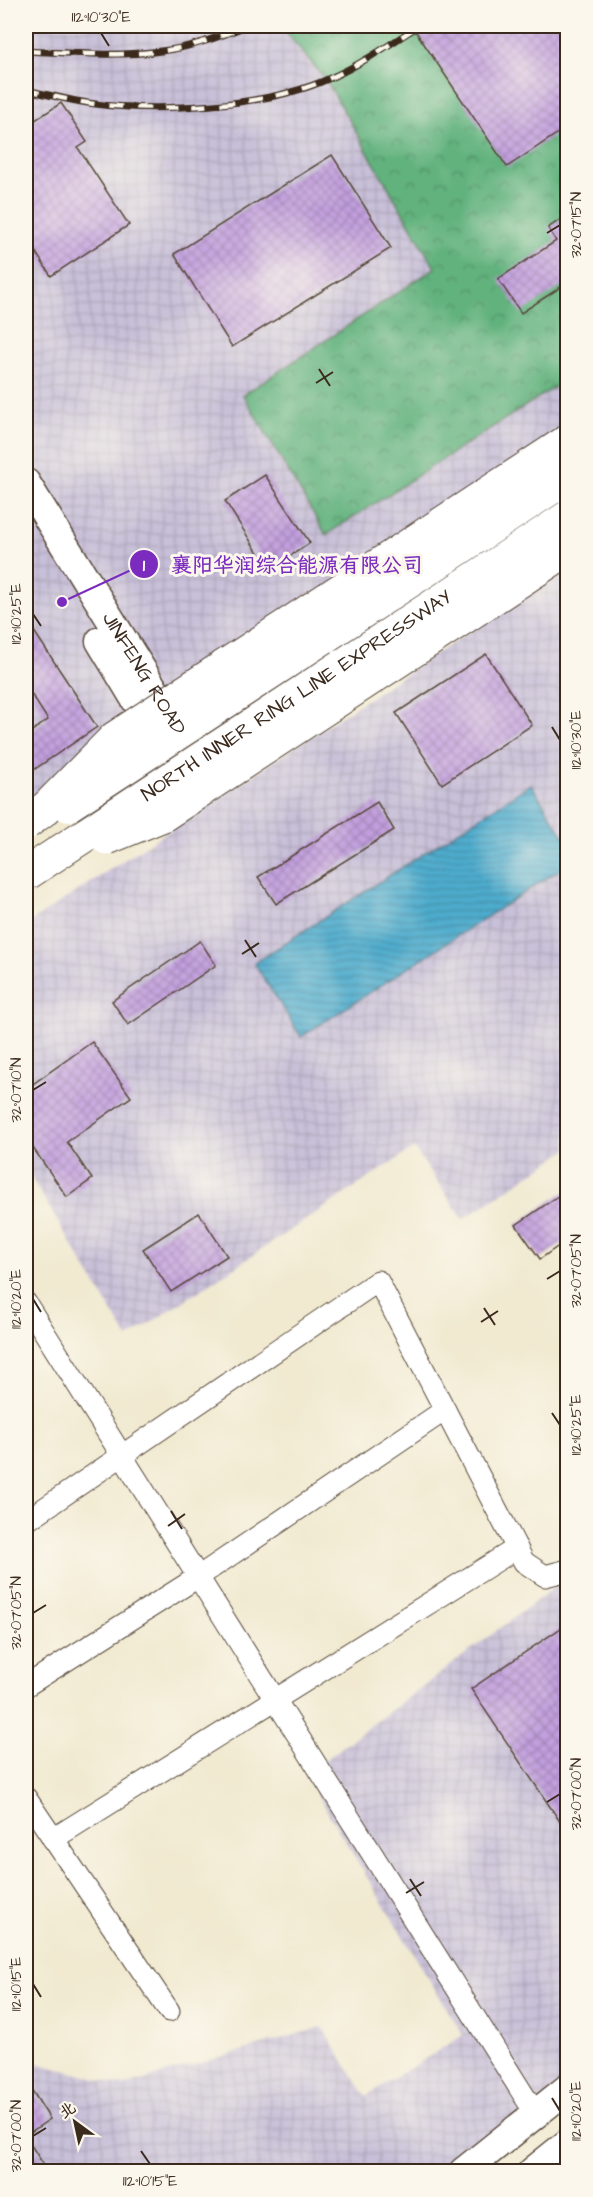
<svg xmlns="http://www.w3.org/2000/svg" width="593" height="2197" font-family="'Architects Daughter','LXGW WenKai TC',sans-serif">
<defs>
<pattern id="industrial-grid" width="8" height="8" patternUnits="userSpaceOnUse" patternTransform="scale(1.5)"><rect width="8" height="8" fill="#c8bfd8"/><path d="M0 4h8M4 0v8" fill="none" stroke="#ada4b9"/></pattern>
<pattern id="forest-crowns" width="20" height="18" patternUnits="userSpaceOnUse" patternTransform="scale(1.5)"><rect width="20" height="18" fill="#62b27e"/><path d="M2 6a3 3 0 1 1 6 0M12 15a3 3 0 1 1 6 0" fill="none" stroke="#529167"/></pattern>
<pattern id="water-rules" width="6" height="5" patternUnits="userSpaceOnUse" patternTransform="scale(1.5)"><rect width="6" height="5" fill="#4eaccd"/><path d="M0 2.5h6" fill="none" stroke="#428ca6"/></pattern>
<pattern id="building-cross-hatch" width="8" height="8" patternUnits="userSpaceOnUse" patternTransform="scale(1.5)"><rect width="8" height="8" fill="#c29fde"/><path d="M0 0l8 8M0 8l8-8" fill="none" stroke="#9f82b3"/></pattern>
</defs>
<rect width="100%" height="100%" fill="#fbf7ec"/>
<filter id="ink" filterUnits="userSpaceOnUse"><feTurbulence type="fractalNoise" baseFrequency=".0167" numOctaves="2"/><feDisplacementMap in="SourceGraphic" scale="12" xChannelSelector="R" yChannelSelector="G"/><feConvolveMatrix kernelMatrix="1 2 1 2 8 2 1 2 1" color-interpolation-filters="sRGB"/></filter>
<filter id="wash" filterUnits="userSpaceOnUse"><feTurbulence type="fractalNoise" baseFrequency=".008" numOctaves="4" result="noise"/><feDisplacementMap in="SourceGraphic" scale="24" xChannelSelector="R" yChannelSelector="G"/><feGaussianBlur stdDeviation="1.35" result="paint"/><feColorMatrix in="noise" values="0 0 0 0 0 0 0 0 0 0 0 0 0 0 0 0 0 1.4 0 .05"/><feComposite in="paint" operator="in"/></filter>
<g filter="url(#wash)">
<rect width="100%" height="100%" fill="#f1ead1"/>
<g fill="url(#industrial-grid)">
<polygon points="26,26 567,26 567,497 188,746 26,816"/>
<polygon points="567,567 567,1150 463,1219 414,1148 128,1338 26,1169 26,925"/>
<polygon points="567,1579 567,2088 463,2171 26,2171 26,2060 123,2086 322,2027 366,2096 463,2035 305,1775 560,1583"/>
</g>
<polygon fill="url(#forest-crowns)" stroke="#4e6e4e" stroke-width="1.5" points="281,26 567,26 567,379 326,535 243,395 435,268 326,80"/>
<polygon fill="url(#water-rules)" stroke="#446b76" stroke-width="1.5" points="531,784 567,841 567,865 301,1037 254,963"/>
<g id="blocks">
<g fill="url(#building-cross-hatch)">
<polygon points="412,26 567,26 567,127 507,167"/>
<polygon points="61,103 87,142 78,148 129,225 51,276 26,237 26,126"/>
<polygon points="332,155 391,248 232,347 174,254"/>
<polygon points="567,215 567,283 521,313 498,279 556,241 548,228"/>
<polygon points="265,475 310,543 269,570 225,501"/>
<polygon points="26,619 97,727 26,775 26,735 48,720 26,686"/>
<polygon points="486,654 532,725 442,784 396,713"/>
<polygon points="377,802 394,830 276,904 258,877"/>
<polygon points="200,941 216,965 128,1025 112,1001"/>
<polygon points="92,1042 131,1097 67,1142 92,1179 67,1197 26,1138 26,1089"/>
<polygon points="567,1190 567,1240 540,1259 516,1225"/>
<polygon points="199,1213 227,1256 171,1292 143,1249"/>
<polygon points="567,1624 567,1832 471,1689"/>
<polygon points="26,2081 50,2119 26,2135"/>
<polygon points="26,2137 48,2172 26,2172"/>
</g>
</g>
</g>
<g filter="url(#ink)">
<use href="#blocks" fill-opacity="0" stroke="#564739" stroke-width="1.5"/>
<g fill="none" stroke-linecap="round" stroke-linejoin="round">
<defs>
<g id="street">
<polyline points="26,1303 535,2113"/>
<polyline points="26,1521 378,1281 524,1562 545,1576 568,1570"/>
<polyline points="26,1686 198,1577 445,1410"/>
<polyline points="26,1798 169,2011"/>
<polyline points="53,1839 517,1548"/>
</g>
<g id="secondary">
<path id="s1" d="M26,483L205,772"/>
<polyline points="100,641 158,737"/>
<polyline points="463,2172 568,2088"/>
<polyline points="532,2172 568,2143"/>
</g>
</defs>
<use href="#street" stroke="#564739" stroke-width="23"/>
<use href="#secondary" stroke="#564739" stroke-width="31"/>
<use href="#street" stroke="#fff" stroke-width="21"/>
<use href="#secondary" stroke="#fff" stroke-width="28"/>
<defs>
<g id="rail">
<path d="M26,51C70,53 117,57 161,51C190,48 219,37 246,26"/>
<path d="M26,90C46,94 67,100 88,103C154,113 267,107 328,79C360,65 389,45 418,26"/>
</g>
</defs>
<use href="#rail" stroke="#3b2a1e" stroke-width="7"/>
<use href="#rail" stroke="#fbf7ec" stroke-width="4.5" stroke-dasharray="14" stroke-linecap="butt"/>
<defs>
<g id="highway-bridge">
<polyline points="68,805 568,477"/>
<polyline points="26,823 46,808 115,738 568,441"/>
<polyline points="107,838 163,815 568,549"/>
<path id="s2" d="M26,874L568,517"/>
</g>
</defs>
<use href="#highway-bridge" stroke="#564739" stroke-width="35" stroke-linecap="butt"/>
<use href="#highway-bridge" stroke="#fff" stroke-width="33"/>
</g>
</g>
<path fill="none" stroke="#3b2a1e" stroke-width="2" d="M101,33L109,46M547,233L560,225M319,369L330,386M316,383L333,372M33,614L41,626M552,727L560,740M245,940L256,957M242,954L259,943M33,1090L46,1082M547,1279L560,1271M33,1299L41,1312M484,1308L495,1325M481,1322L498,1311M552,1413L560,1425M171,1511L182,1529M168,1526L185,1514M33,1613L46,1605M547,1802L560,1794M410,1879L421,1896M406,1893L424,1882M33,1984L41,1997M552,2098L560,2111M33,2136L46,2128M141,2151L150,2164"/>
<g text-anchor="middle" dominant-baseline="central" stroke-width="6" stroke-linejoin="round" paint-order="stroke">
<g font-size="20" fill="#3b2a1e" stroke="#fbf7ec">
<text stroke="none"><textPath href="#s1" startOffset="224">JINFENG ROAD</textPath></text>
<text stroke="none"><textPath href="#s2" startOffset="324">NORTH INNER RING LINE EXPRESSWAY</textPath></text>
</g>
</g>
<path fill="none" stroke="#7b2cbf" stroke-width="2" d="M62 602L144 564"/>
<g fill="#7b2cbf" stroke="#fbf7ec" stroke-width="2">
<circle cx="62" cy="602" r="6"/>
<circle cx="144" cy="564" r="15"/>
</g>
<g font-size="18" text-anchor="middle" font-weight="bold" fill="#fff">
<text x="144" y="571">1</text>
</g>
<g font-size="21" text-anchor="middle" font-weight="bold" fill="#7b2cbf" stroke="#fbf7ec" stroke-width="6" stroke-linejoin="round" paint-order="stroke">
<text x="297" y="572">襄阳华润综合能源有限公司</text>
</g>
<rect width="593" height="2197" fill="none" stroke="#fbf7ec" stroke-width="66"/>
<g transform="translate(75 2122) rotate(327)" stroke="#fbf7ec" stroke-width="4.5" paint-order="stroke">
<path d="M0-4.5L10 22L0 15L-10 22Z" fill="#3b2a1e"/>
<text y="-9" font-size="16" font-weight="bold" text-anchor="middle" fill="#3b2a1e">北</text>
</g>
<rect x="33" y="33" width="527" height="2131" fill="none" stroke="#3b2a1e" stroke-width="2"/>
<g font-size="15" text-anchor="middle" fill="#3b2a1e">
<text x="101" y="22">112°10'30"E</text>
<text transform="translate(576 225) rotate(-90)" y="5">32°07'15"N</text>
<text transform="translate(16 614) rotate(-90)" y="5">112°10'25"E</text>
<text transform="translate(576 740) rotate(-90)" y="5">112°10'30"E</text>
<text transform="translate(16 1090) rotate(-90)" y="5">32°07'10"N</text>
<text transform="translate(576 1271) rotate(-90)" y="5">32°07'05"N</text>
<text transform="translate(16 1299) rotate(-90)" y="5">112°10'20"E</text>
<text transform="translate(576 1425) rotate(-90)" y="5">112°10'25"E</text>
<text transform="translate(16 1613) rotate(-90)" y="5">32°07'05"N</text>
<text transform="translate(576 1794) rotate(-90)" y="5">32°07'00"N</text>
<text transform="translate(16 1984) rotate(-90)" y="5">112°10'15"E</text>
<text transform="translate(576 2111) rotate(-90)" y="5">112°10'20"E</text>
<text transform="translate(16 2136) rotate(-90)" y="5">32°07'00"N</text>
<text x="150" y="2186">112°10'15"E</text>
</g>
</svg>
